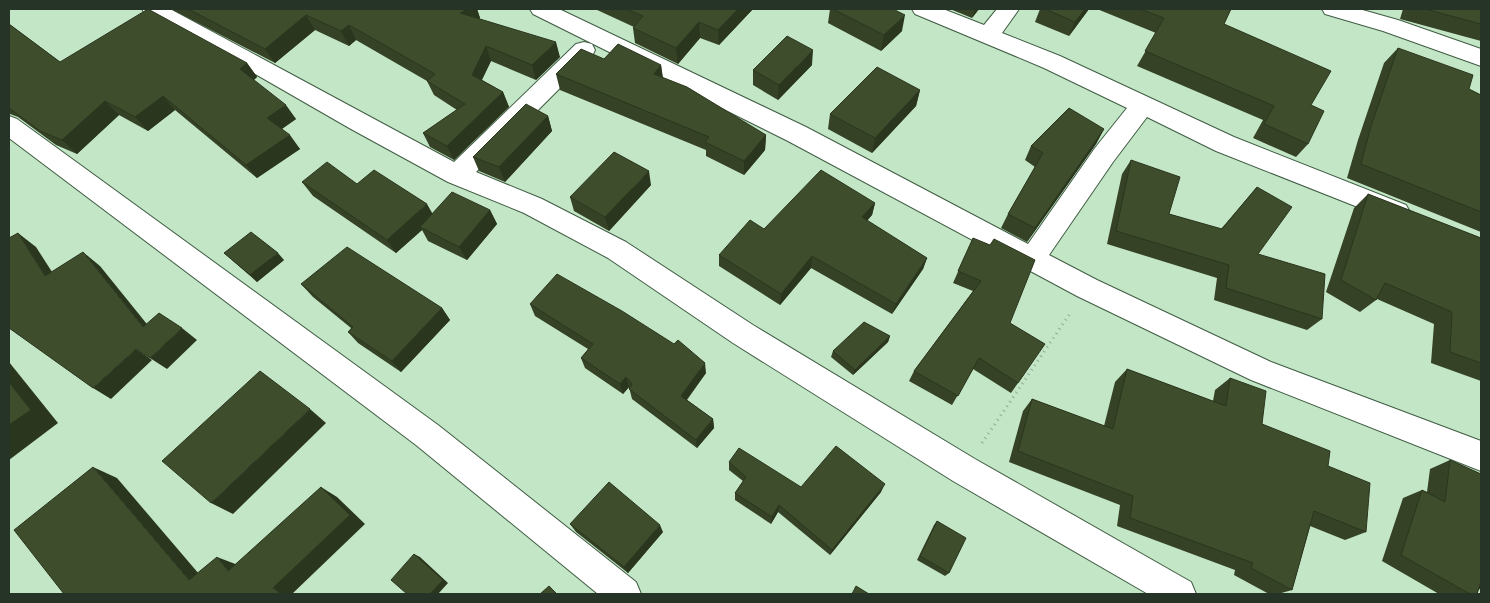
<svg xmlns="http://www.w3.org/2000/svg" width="1490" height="603" font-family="Lora,serif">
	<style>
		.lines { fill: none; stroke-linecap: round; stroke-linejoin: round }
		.minor-casing { stroke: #3f5c42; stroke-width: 2 }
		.path { stroke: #8eaa91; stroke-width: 3; stroke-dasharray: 1 4.5; stroke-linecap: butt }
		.minor { fill: #fff; fill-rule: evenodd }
		.wall { fill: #354225 }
		.shaded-wall { fill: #2b361e }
		.building { fill: #3e4d2b; stroke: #2b361e }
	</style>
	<rect width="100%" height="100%" fill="#c3e6c7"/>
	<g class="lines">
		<defs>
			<g id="minor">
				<path d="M142,9H170L454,162L576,44L584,42L592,44L595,50L592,56L476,172L542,199L626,242L753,325L975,459L1191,582L1196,594H1148L953,481L733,343L608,258L524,213L448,182L351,129L236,63L145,14Z"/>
				<path d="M530,9H559L806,127L1028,244L1095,148L1127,108L1044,68L915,14L912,9H943L984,25L997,9H1019L1002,33L1060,56L1234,137L1406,205L1410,212L1406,219L1397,222L1388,219L1216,151L1147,117L1113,162L1049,255L1097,280L1271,362L1481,441V471L1251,380L1077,296L788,141L533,14Z"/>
				<path d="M1322,9H1359L1398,20L1481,49V66L1383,31L1325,14Z"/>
				<path d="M9,116L17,119L438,425L636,582L641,594H598L416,445L9,138Z"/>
			</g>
		</defs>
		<use href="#minor" class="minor-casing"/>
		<path class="path" d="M982,443L1071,312"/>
		<use href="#minor" class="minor"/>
	</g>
	<g class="wall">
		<path d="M171,9H477L480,18L479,19L560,57L536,80L491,61L482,80L503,92L509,107L454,160L430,147L423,133L457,110L434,95L427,81L356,40L349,46L315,30L275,63Z"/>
		<path d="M595,9H753L719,45L700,38L678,64L635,43L633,28L634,27Z"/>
		<path d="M830,9H893L902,31L881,51L828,23Z"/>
		<path d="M950,9H979L972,18Z"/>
		<path d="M1040,9H1089L1069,36L1035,22Z"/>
		<path d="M1097,9H1231L1224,24L1311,105L1308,144L1296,157L1253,138L1263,120L1137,66L1156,33Z"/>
		<path d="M1403,9H1481V41L1400,19Z"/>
		<path d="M9,24L60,62L247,63L257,77L254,80L296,119L282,129L300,149L257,178L175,110L148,131L119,115L77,154L56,145L18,117L10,114L9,115Z"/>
		<path d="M1398,48L1469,89L1481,95V232L1347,178L1358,140L1384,63Z"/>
		<path d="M604,59L661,65L663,78L766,135L765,150L744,175L706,156V150L560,90L556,74Z"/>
		<path d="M812,65L778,100L753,85V70Z"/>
		<path d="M920,90L916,106L872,153L828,129L830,114Z"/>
		<path d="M548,116L552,131L505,182L479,171L473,157Z"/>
		<path d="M1104,129L1096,144L1027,242L1001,228L1008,214L1035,167L1025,160L1031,146Z"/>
		<path d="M1131,160L1169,214L1221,229L1257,187L1258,254L1322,319L1307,330L1214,300L1217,278L1107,244L1122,174Z"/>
		<path d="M302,182L357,184L433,214L490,210L497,224L467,260L428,241L422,230L396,253L313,196Z"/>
		<path d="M651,185L609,231L574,211L570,197Z"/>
		<path d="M1368,194L1481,238V381L1431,363L1434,324L1377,299L1376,300L1360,312L1326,292L1354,208Z"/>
		<path d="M875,203L872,215L867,221L927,258L923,269L892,314L811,268L780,305L719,266V255Z"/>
		<path d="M973,238L1010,323L1018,383L1011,393L973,369L952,405L909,381L914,371L973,291L953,283Z"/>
		<path d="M224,253L284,260L257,282Z"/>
		<path d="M301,284L442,308L450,320L401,372L358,343L348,332L351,328L313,297Z"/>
		<path d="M530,304L706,373L687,400L713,419L714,428L697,448L632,399L629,387L623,394L585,368L581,358L588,349L535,316Z"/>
		<path d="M890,336L888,342L853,375L831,357L833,351Z"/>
		<path d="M1127,369L1213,401L1215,390L1230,378L1262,424L1328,466L1366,532L1345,540L1310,526L1292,590L1278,594H1269L1234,575L1235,570L1117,526L1120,505L1009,462L1023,411L1032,399L1104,426L1115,382Z"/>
		<path d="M1450,460L1481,474V590L1479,589L1477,594H1439L1382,561L1403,498L1422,490L1427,492L1430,469Z"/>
		<path d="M729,462L801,487L881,492L830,555L778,512L771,524L735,500V493L743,481L729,470Z"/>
		<path d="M937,521L949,573L945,576L917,560L934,525Z"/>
		<path d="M570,524L663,532L628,573L576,532Z"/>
	</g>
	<g class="shaded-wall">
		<path d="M467,9H477L480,18L466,28L460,13Z"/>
		<path d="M738,9H753L719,45L718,30Z"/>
		<path d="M975,9H979L972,18Z"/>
		<path d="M1085,9H1089L1069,36L1075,22Z"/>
		<path d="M306,15L315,30L275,63L265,49Z"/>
		<path d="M905,15L902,31L881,51L884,35Z"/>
		<path d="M699,22L700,38L678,64L676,48Z"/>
		<path d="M349,25L356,40L349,46L341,31Z"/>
		<path d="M556,42L560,57L536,80L532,65Z"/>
		<path d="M486,46L491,61L477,89L472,75Z"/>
		<path d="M813,50L812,65L778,100L779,85Z"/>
		<path d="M247,63L257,77L250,83L240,69Z"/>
		<path d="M661,65L663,81L654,74Z"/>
		<path d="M920,90L916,106L872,153L875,138Z"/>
		<path d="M503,92L509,107L454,160L447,146Z"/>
		<path d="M163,96L175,110L148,131L135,117Z"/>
		<path d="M105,101L119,115L77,154L62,140Z"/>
		<path d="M286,105L296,119L277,132L267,118Z"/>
		<path d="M548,116L552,131L505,182L499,167Z"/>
		<path d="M1104,129L1096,144L1027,242L1035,228Z"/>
		<path d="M290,135L300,149L257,178L246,165Z"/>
		<path d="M766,135L765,150L744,175V161Z"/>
		<path d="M649,171L651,185L609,231L605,217Z"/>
		<path d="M875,203L872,215L859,229L862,217Z"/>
		<path d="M427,204L435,218L420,227L422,230L396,253L387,240Z"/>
		<path d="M490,210L497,224L467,260L459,247Z"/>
		<path d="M18,233L36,247L63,289L45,276Z"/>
		<path d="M83,252L100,266L159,339L143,327Z"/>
		<path d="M278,253L284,260L257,282L250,275Z"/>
		<path d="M812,256L811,268L780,305L781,294Z"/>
		<path d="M927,258L923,269L892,314L896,304Z"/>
		<path d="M442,308L450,320L401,372L392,361Z"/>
		<path d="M182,328L197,340L167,369L150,358Z"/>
		<path d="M890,336L888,342L853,375L855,370Z"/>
		<path d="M136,349L152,360L111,399L93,388Z"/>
		<path d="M9,362L58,423L9,460Z"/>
		<path d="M705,363L706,373L682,405L681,396Z"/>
		<path d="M626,377L629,387L623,394L620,384Z"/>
		<path d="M310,409L326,423L233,514L211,503Z"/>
		<path d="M713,419L714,428L697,448L696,440Z"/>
		<path d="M93,467L117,478L211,588L189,580Z"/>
		<path d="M885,484L881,492L830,555L832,550Z"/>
		<path d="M321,487L337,497L365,524L292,594H280L273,588Z"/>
		<path d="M779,505L778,512L771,524L772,517Z"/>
		<path d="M660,525L663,532L628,573L624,567Z"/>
		<path d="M414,554L420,557L448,583L438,594H430Z"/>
		<path d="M217,557L238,565L228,571Z"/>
	</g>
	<g class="building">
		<path d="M148,9L247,63L240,69L286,105L267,118L290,135L246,165L163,96L135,117L105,101L62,140L40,131L9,108V24L60,62Z"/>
		<path d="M188,9H467L460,13L556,42L532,65L486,46L472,75L503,92L447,146L423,133L465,104L427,81L435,74L349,25L341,31L306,15L265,49Z"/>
		<path d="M626,9H738L718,30L699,22L676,48L633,28L643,16Z"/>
		<path d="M833,9H893L905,15L884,35Z"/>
		<path d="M1045,9H1085L1075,22Z"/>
		<path d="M1140,9H1231L1224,24L1331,71L1311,105L1324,111L1308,144L1264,124L1274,106L1145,51L1164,18Z"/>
		<path d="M1425,9H1481V24Z"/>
		<path d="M787,36L813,50L779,85L753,70Z"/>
		<path d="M618,44L661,65L654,74L687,87L766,135L744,161L705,142L709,137L556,74L581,49L604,59Z"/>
		<path d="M1398,48L1473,75L1469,89L1481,95V212L1361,164L1371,126Z"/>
		<path d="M877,67L920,90L875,138L830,114Z"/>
		<path d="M526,104L548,116L499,167L473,157Z"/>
		<path d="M1069,108L1104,129L1035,228L1008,214L1043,153L1031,146Z"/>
		<path d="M614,152L649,171L605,217L570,197Z"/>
		<path d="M1131,160L1180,177L1169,214L1222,229L1257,187L1292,207L1258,254L1325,274L1322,319L1226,288L1229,265L1116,231Z"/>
		<path d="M327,162L357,184L374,170L427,204L387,240L302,182Z"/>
		<path d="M821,170L875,203L862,217L927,258L896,304L812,256L781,294L719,255L750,220L764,229Z"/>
		<path d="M452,192L490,210L459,247L420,227Z"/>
		<path d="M1368,194L1481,238V363L1450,352L1452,312L1385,283L1376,300L1341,280Z"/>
		<path d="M251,232L278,253L250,275L224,253Z"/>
		<path d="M18,233L45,276L83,252L143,327L159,313L182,328L150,358L136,349L93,388L9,328V238Z"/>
		<path d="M973,238L990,245L994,239L1035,260L1010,323L1045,344L1018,383L979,358L958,396L914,371L981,281L958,271Z"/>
		<path d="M347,247L442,308L392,361L348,332L353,327L301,284Z"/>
		<path d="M557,274L622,311L674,344L678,340L705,363L681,396L713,419L696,440L629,389L632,384L626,377L620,384L581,358L593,344L530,304Z"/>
		<path d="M864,322L890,336L855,370L833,351Z"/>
		<path d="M1127,369L1226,406L1230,378L1266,391L1262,424L1330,451L1328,466L1370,483L1366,532L1314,511L1292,590L1251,568L1253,563L1130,518L1133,496L1018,451L1032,399L1113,429Z"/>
		<path d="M260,371L310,409L211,503L162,461Z"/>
		<path d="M9,382L31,410L9,425Z"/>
		<path d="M836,446L885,484L832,550L779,505L772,517L735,493L746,477L729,462L739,448L801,487Z"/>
		<path d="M1450,460L1481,474V581L1477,594H1470L1401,555L1422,490L1445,502Z"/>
		<path d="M93,467L189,580L217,557L228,571L321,487L350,515L273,588L280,594H64L14,530Z"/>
		<path d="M609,482L660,525L624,567L570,524Z"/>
		<path d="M937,521L966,538L949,573L920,556Z"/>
		<path d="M414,554L443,580L430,594H407L391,580Z"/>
		<path d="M549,586L557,594H540Z"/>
		<path d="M856,586L869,594H852Z"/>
	</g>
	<rect width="1490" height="603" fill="none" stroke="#263428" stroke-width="20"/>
</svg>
